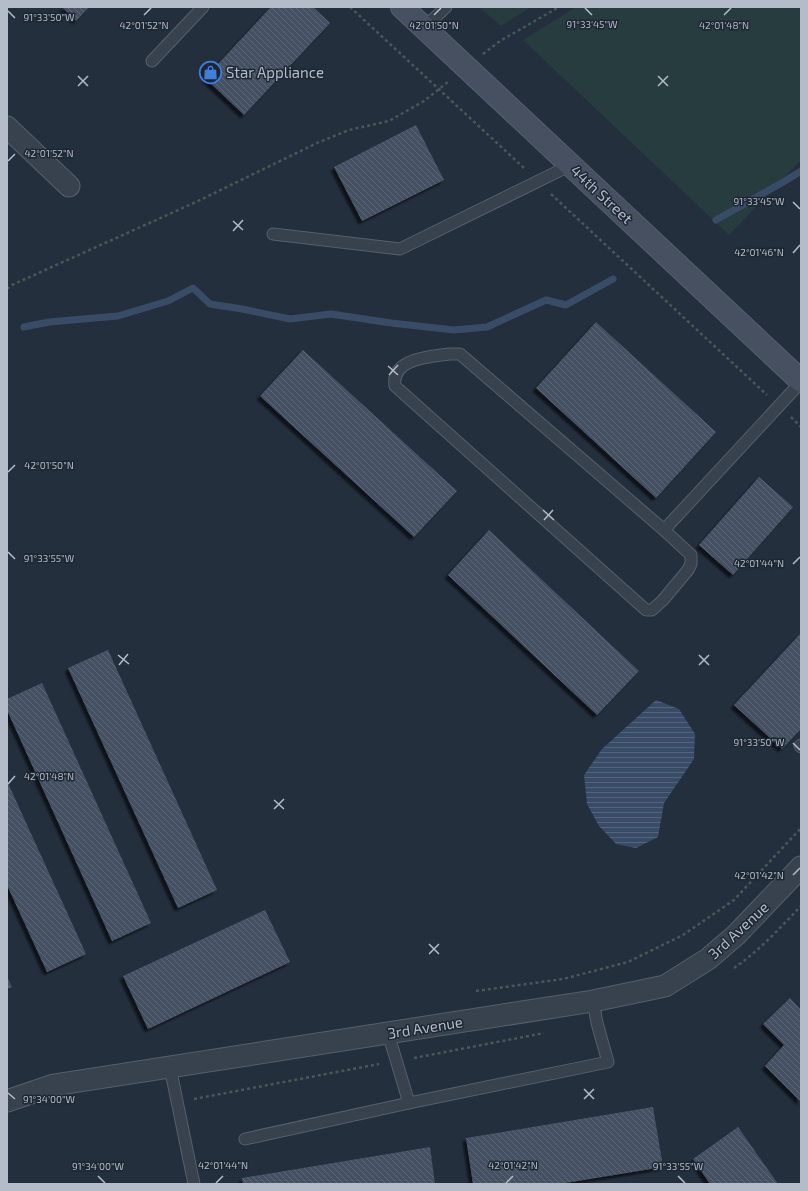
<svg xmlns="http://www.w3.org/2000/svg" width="808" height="1191" font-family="'Exo 2',sans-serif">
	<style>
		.grass { fill: #263c3f }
		.water { fill: url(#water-rules) }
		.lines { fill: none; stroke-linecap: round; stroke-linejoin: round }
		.stream { stroke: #394c67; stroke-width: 7 }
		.building { fill: url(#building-back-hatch); filter: url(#shadow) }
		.lane-casing { stroke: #565f6c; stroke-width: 13 }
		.street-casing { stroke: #565f6c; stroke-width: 23 }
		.secondary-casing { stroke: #565f6c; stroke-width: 24 }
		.path { stroke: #44595c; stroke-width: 2.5; stroke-dasharray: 3 3; stroke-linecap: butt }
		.lane { stroke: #38414e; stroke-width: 11 }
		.street { stroke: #38414e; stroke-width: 21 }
		.secondary { stroke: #465061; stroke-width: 22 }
		.ticks { fill: none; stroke: #b4bcc9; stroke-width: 1.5 }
		.labels { text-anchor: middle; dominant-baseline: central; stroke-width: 3; stroke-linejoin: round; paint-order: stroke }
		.poi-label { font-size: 15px; fill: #b4bcc9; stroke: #1d2633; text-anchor: start }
		.street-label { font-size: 15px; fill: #b4bcc9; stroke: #1d2633 }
		.ticks-label { font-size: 10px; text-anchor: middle; fill: #b4bcc9; stroke: #1d2633; stroke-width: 3; stroke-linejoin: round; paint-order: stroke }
	</style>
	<defs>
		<pattern id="water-rules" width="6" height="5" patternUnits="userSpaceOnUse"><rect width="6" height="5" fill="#394c67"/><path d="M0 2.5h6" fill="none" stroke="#53647b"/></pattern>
		<pattern id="building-back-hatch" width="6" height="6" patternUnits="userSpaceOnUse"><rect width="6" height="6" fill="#455162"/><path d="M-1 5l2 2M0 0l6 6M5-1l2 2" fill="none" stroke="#5d6877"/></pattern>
		<filter id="shadow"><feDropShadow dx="-3.5" dy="3.5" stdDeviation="1" flood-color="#0009"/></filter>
	</defs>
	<rect width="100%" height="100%" fill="#242f3e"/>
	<g class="grass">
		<path d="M482,7H531L501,26L480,8Z"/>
		<path d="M576,7H801V160L729,235L523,40Z"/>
	</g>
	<path class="water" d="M656,700L679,709L695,734L694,759L664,803L658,837L636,848L616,844L599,826L587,804L584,775L602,749Z"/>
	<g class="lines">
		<g class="stream">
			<path d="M716,220L785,181L801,171"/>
			<path d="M24,327L49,322L118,316L168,301L193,288L210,304L242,309L290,319L331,314L391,323L454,330L487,327L546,300L566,305L613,279"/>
		</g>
	</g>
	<g class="building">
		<path d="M62,7H89L76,21Z"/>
		<path d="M271,7H313L330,23L244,115L205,78Z"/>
		<path d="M416,125L444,180L362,221L334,167Z"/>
		<path d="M596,322L716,432L656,498L536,388Z"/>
		<path d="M303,350L457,491L414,537L260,396Z"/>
		<path d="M759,477L793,507L733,575L699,545Z"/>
		<path d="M489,530L639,671L597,715L448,575Z"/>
		<path d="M801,633V729L782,749L734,705Z"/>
		<path d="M108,650L217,890L178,908L68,668Z"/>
		<path d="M42,683L151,923L112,941L7,710V699Z"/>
		<path d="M7,781L86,954L47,972L7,885Z"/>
		<path d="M265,910L290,962L148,1029L123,976Z"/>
		<path d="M7,977L12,987L7,989Z"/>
		<path d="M790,998L801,1010V1102L765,1066L784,1045L763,1024Z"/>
		<path d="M653,1107L663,1167L559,1184H473L466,1138Z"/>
		<path d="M738,1127L778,1184H710L693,1159Z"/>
		<path d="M430,1147L435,1184H243L242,1178Z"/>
	</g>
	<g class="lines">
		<defs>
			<g id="lane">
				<path d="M424,28L446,7"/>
				<path d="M152,61L203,7"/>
				<path d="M273,234L400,249L571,165"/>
				<path d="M449,354H460L664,530L691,555V564L688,570L663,600L652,610H646L395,386C391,358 430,357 449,354Z"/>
				<path d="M664,530L801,382"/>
				<path d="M801,745L800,746L801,747"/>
				<path d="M388,1033L409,1103"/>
				<path d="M170,1067L194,1184"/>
				<path d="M245,1139L409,1103L608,1062L597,1023L593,1001"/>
			</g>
			<g id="street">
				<path d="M7,127L69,186"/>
				<path d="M7,1101L54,1085L593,1001L665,986L708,959L736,935L801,867"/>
			</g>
			<path id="secondary" d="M402,7L801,381"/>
		</defs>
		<use href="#lane" class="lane-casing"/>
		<use href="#street" class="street-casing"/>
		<use href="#secondary" class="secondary-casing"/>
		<g class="path">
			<path d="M350,7L524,168"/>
			<path d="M483,54L500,41L559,7"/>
			<path d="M551,194L767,395"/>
			<path d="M7,289L12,285L196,202L317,143L349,130L389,121L424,101L448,82"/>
			<path d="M791,417L801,427"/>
			<path d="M734,968C759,951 780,928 801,906"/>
			<path d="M476,991L563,979L628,962L683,935L734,900L801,828"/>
			<path d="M414,1058L544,1033"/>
			<path d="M194,1099L379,1064"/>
		</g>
		<use href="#lane" class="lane"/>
		<use href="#street" class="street"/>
		<use href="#secondary" class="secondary"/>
	</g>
	<path class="ticks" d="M585,8L592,15M8,11L15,18M144,15L151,8M434,15L441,8M724,15L731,8M78,76L88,86M658,76L668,86M78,86L88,76M658,86L668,76M8,161L15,154M793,202L800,209M233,221L243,230M233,231L243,220M793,253L800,245M388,366L398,375M389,375L398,365M8,472L15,465M543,510L554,520M544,520L553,510M8,552L15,559M793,564L800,557M118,655L129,664M699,655L709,665M119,665L128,654M699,665L709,655M793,743L800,750M8,784L15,776M274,800L284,809M274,809L284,799M793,875L800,868M429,944L439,954M429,954L439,944M584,1089L594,1099M8,1093L15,1099M584,1099L594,1089M98,1176L105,1183M678,1176L685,1183M216,1183L223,1176M506,1183L513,1176"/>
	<defs>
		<symbol id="shop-ring" viewBox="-11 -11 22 22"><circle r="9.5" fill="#1d2633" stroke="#3f7fe0" stroke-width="1.5"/><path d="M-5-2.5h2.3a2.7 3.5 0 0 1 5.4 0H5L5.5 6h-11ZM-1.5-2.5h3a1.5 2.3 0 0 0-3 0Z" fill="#3f7fe0"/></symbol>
	</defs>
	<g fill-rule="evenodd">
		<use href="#shop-ring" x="198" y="60" width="25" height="25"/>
	</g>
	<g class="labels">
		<g class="poi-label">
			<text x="226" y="72">Star Appliance</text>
		</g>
		<g class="street-label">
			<text transform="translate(602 194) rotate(43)">44th Street</text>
			<text transform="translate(738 930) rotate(-43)">3rd Avenue</text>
			<text transform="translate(425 1027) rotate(-9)">3rd Avenue</text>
		</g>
	</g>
	<g class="ticks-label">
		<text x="49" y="21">91°33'50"W</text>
		<text x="592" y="28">91°33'45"W</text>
		<text x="144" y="29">42°01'52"N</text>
		<text x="434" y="29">42°01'50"N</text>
		<text x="724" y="29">42°01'48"N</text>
		<text x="49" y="157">42°01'52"N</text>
		<text x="759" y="205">91°33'45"W</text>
		<text x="759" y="256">42°01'46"N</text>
		<text x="49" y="469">42°01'50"N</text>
		<text x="49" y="562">91°33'55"W</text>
		<text x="759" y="567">42°01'44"N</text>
		<text x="759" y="746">91°33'50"W</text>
		<text x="49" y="780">42°01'48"N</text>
		<text x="759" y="879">42°01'42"N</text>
		<text x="49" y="1103">91°34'00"W</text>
		<text x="223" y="1169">42°01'44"N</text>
		<text x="513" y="1169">42°01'42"N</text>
		<text x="98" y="1170">91°34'00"W</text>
		<text x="678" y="1170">91°33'55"W</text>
	</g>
	<rect width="808" height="1191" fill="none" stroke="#b4bcc9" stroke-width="16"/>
</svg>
